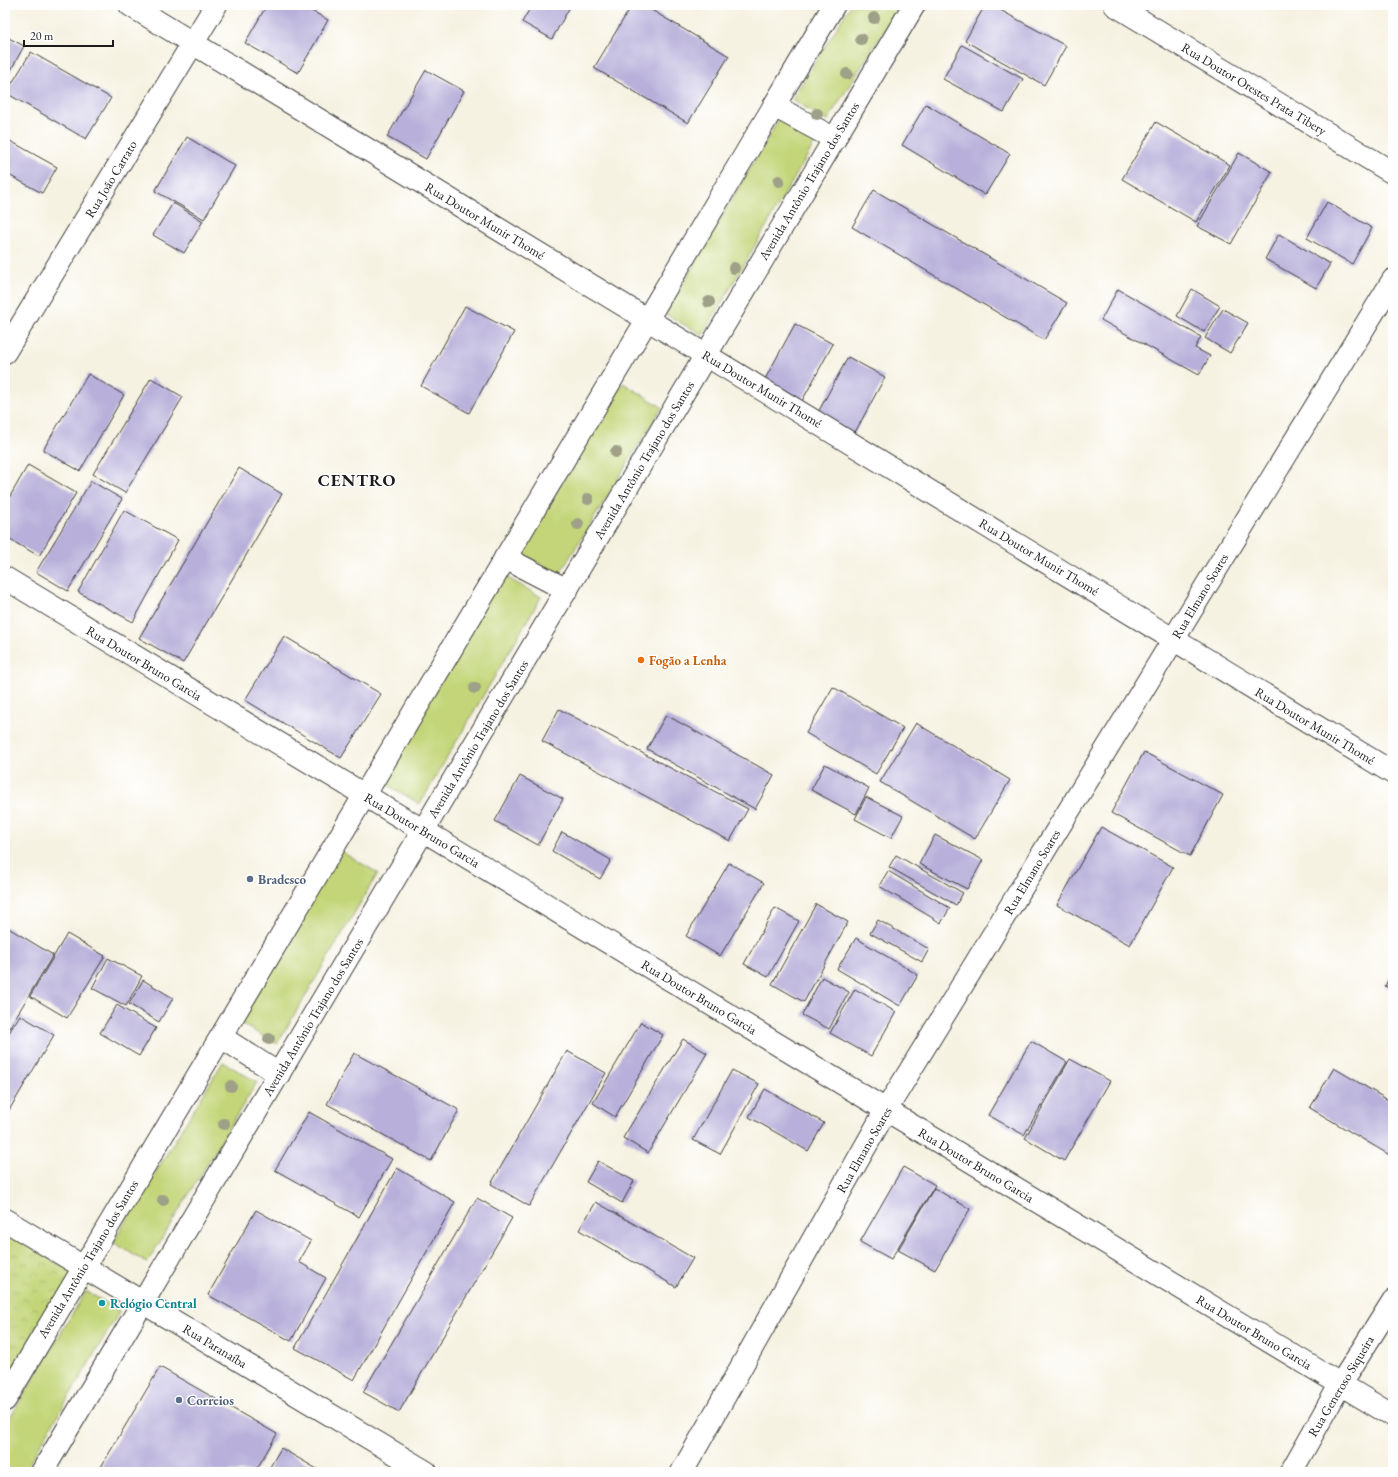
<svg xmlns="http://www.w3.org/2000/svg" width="1398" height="1477" font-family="'EB Garamond',serif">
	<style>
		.green { fill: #c3d578; stroke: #70784a }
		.park { fill: url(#park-crowns); stroke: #70784a }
		.building { fill: #b8b0da }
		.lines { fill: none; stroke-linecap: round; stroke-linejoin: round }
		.minor-casing { stroke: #3d3c3a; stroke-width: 24 }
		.secondary-casing { stroke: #3d3c3a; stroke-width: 24 }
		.minor { stroke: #fff; stroke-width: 22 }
		.secondary { stroke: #fff; stroke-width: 22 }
		.tree { fill: #9ea087 }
		.food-dot { fill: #e8710a; stroke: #fff; stroke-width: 1.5 }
		.service-dot { fill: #5c6f8a; stroke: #fff; stroke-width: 1.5 }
		.culture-dot { fill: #0f9aa8; stroke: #fff; stroke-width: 1.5 }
		.labels { text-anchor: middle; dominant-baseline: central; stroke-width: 3; stroke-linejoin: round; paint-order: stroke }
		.street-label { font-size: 13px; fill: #1c1c1c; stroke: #fff }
		.food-label { font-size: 13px; font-weight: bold; fill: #c56008; stroke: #fff; text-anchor: start }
		.service-label { font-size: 13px; font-weight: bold; fill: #4e5e75; stroke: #fff; text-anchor: start }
		.culture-label { font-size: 13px; font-weight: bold; fill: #0d838f; stroke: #fff; text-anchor: start }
		.district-label { font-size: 17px; font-weight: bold; letter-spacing: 1px; fill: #1c1c1c; stroke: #fff }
	</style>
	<defs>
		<pattern id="park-crowns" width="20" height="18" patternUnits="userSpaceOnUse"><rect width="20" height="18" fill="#c3d578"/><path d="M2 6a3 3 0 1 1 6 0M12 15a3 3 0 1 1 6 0" fill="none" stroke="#a7b667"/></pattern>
	</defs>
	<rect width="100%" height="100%" fill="#fff"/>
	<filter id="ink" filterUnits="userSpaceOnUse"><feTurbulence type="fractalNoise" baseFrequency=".025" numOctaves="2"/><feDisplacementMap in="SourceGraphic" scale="8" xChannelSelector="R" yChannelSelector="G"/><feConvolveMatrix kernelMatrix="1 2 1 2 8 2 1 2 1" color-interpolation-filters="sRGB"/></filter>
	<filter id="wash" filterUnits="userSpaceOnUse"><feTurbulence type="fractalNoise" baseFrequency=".012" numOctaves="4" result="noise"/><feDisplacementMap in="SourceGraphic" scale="16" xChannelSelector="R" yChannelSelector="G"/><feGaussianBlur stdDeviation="0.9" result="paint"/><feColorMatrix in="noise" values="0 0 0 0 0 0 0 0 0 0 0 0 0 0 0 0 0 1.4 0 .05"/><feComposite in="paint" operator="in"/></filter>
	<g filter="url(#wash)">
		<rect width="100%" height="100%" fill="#f6f2e2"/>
		<g class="green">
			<path d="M851,5H900L827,121L792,99Z"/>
			<path d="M780,117L817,139L703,335L665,314Z"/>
			<path d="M623,383L662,407L559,575L520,552Z"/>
			<path d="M501,574L541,597L420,804L381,781Z"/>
			<path d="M340,851L378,873L277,1044L240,1023Z"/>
			<path d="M223,1062L257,1082L147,1263L113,1242Z"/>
			<path d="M86,1291L120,1311L24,1472H5V1426Z"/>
		</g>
		<path class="park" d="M5,1231L81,1278L5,1404Z"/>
		<g id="blocks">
			<g class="building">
				<path d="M267,5H301L328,20L298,73L245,43Z"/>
				<path d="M532,5H571L552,39L522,22Z"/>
				<path d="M632,5H643L729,56L688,123L594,68Z"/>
				<path d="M985,5H991L1066,46L1044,85L965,41Z"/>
				<path d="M5,36L24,46L5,81Z"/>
				<path d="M962,45L1023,79L1004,112L943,79Z"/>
				<path d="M31,52L111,98L86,139L6,93Z"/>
				<path d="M426,70L464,91L426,159L387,137Z"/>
				<path d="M926,104L1010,154L985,195L902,145Z"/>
				<path d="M1156,122L1230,165L1196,222L1122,179Z"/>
				<path d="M187,137L235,166L204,219L155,191Z"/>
				<path d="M5,138L57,167L42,193L5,173Z"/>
				<path d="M1239,153L1272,172L1231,244L1197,226Z"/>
				<path d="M874,190L1067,303L1044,340L852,227Z"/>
				<path d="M1327,202L1372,228L1352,264L1307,238Z"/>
				<path d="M173,203L203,221L184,253L153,235Z"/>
				<path d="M1279,234L1330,264L1316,288L1265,259Z"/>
				<path d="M1118,289L1201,337L1195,348L1210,356L1199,375L1101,320Z"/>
				<path d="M1192,289L1220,306L1204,332L1177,316Z"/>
				<path d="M465,306L514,332L469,413L421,386Z"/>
				<path d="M1223,309L1248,323L1230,353L1205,338Z"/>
				<path d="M795,324L833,344L802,401L764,381Z"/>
				<path d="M848,357L885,377L852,438L815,418Z"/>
				<path d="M88,374L124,395L80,471L43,450Z"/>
				<path d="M151,378L183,397L125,493L93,474Z"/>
				<path d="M28,465L76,493L39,556L5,537V505Z"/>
				<path d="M239,468L282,494L183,663L139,638Z"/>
				<path d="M91,481L122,499L68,591L36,572Z"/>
				<path d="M124,510L178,540L133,622L78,592Z"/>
				<path d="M284,636L381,694L341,758L245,700Z"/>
				<path d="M833,687L903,728L876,774L806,733Z"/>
				<path d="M559,709L748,809L730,841L542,741Z"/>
				<path d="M666,715L774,775L755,809L647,749Z"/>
				<path d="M916,723L1010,780L975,839L880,782Z"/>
				<path d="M1144,752L1223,795L1190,856L1111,813Z"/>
				<path d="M825,764L869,788L856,814L811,790Z"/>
				<path d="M520,776L563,799L538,845L495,821Z"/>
				<path d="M866,797L903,816L891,838L855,819Z"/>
				<path d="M1101,827L1173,867L1130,945L1057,905Z"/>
				<path d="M562,832L611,860L600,879L552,851Z"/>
				<path d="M935,835L983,860L967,889L919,864Z"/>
				<path d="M896,855L963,893L956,905L889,867Z"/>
				<path d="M729,863L764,883L720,956L686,936Z"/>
				<path d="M888,871L950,908L941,923L879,886Z"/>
				<path d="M816,904L848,922L804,1002L772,984Z"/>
				<path d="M775,908L799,921L768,977L744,964Z"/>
				<path d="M878,920L929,949L922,962L870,933Z"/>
				<path d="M5,926L53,955L5,1035Z"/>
				<path d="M67,934L105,956L67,1018L30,996Z"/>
				<path d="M856,938L918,975L900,1006L837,969Z"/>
				<path d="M108,958L142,976L126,1006L92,988Z"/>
				<path d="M1393,971V990L1385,986Z"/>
				<path d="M822,977L849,992L829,1029L802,1015Z"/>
				<path d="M143,980L173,998L159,1022L129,1004Z"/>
				<path d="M855,989L896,1012L871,1056L830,1033Z"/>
				<path d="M117,1005L156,1028L139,1056L100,1033Z"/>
				<path d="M20,1015L54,1035L5,1117V1039Z"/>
				<path d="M641,1022L663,1035L615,1117L593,1103Z"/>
				<path d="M683,1039L707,1053L648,1153L623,1138Z"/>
				<path d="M1031,1041L1067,1062L1024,1135L988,1115Z"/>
				<path d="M567,1051L606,1073L529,1206L491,1184Z"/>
				<path d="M354,1053L459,1110L431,1161L327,1104Z"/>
				<path d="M1070,1059L1110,1081L1064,1161L1025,1138Z"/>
				<path d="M1334,1068L1393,1103V1157L1310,1108Z"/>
				<path d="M732,1070L759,1084L720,1154L693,1140Z"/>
				<path d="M765,1089L824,1123L808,1151L749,1117Z"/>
				<path d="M309,1112L392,1159L359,1217L275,1170Z"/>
				<path d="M598,1161L634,1181L622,1203L586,1182Z"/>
				<path d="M903,1167L935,1185L891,1259L860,1242Z"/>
				<path d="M397,1168L455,1202L354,1380L295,1348Z"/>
				<path d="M934,1188L970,1209L935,1270L898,1250Z"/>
				<path d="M477,1198L512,1218L399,1412L363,1392Z"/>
				<path d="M596,1202L693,1258L676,1287L579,1230Z"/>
				<path d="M256,1210L311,1241L299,1262L326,1278L291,1341L208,1295Z"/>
				<path d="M160,1367L277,1434L255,1472H98Z"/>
				<path d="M281,1448L322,1472H267Z"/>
			</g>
		</g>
	</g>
	<g filter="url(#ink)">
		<use href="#blocks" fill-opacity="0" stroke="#3d3c3a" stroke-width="1"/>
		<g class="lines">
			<defs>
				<g id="minor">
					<path d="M130,5L1393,773"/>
					<path d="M1115,5L1393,173"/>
					<path d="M5,352L216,5"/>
					<path d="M5,578L1393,1416"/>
					<path d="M5,1220L426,1472"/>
					<path d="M682,1472L886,1110L1393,280"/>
					<path d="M1291,1472L1340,1385L1393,1301"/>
				</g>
				<g id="secondary">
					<path d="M774,106L835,139"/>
					<path d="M505,558L567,590"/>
					<path d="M221,1037L279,1074"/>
					<path d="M5,1400L834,5"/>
					<path d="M42,1472L914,5"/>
				</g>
			</defs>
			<use href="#minor" class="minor-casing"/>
			<use href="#secondary" class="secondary-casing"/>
			<use href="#minor" class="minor"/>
			<use href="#secondary" class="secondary"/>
		</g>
		<g class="tree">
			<circle cx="874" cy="18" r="6"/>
			<circle cx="861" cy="39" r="6"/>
			<circle cx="847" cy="74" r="6"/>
			<circle cx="817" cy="114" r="6"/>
			<circle cx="779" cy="181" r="6"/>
			<circle cx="734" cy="268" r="6"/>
			<circle cx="709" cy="302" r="6"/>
			<circle cx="616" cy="452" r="6"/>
			<circle cx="588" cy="499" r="6"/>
			<circle cx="578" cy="524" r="6"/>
			<circle cx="475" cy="688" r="6"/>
			<circle cx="269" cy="1039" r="6"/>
			<circle cx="231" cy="1086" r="6"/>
			<circle cx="224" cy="1124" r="6"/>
			<circle cx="163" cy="1200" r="6"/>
		</g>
	</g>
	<circle class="food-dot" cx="641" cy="660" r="4"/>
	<g class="service-dot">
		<circle cx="250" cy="879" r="4"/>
		<circle cx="179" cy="1400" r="4"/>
	</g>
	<circle class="culture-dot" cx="102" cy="1303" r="4"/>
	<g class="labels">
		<g class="street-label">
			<text transform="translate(1254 89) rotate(31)">Rua Doutor Orestes Prata Tibery</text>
			<text transform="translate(111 179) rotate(-59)">Rua João Carrato</text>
			<text transform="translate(809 181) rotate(-59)">Avenida Antônio Trajano dos Santos</text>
			<text transform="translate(485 221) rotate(31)">Rua Doutor Munir Thomé</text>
			<text transform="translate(762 389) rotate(31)">Rua Doutor Munir Thomé</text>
			<text transform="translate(644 460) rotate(-59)">Avenida Antônio Trajano dos Santos</text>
			<text transform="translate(1039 557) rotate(31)">Rua Doutor Munir Thomé</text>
			<text transform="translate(1200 596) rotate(-59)">Rua Elmano Soares</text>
			<text transform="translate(144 663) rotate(31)">Rua Doutor Bruno Garcia</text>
			<text transform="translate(1315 726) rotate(31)">Rua Doutor Munir Thomé</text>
			<text transform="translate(478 739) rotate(-59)">Avenida Antônio Trajano dos Santos</text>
			<text transform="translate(422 830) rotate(31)">Rua Doutor Bruno Garcia</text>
			<text transform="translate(1032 872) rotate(-59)">Rua Elmano Soares</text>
			<text transform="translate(699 997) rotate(31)">Rua Doutor Bruno Garcia</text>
			<text transform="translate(313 1017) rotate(-59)">Avenida Antônio Trajano dos Santos</text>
			<text transform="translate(864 1150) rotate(-60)">Rua Elmano Soares</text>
			<text transform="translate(976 1165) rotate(31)">Rua Doutor Bruno Garcia</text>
			<text transform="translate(88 1259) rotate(-59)">Avenida Antônio Trajano dos Santos</text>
			<text transform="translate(1254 1332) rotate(31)">Rua Doutor Bruno Garcia</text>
			<text transform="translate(215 1346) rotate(31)">Rua Paranaíba</text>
			<text transform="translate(1341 1386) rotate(-59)">Rua Generoso Siqueira</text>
		</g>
		<g class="food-label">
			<text x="649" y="660">Fogão a Lenha</text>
		</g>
		<g class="service-label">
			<text x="258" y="879">Bradesco</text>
			<text x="187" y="1400">Correios</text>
		</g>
		<g class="culture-label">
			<text x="110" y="1303">Relógio Central</text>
		</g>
		<g class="district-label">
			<text x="357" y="480">CENTRO</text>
		</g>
	</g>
	<rect width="1398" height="1477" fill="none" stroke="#fff" stroke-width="20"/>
	<path d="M24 40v6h89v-6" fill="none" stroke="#1c1c1c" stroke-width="2"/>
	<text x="30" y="40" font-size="12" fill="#1c1c1c" stroke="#ffffff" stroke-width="3" paint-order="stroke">20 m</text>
</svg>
